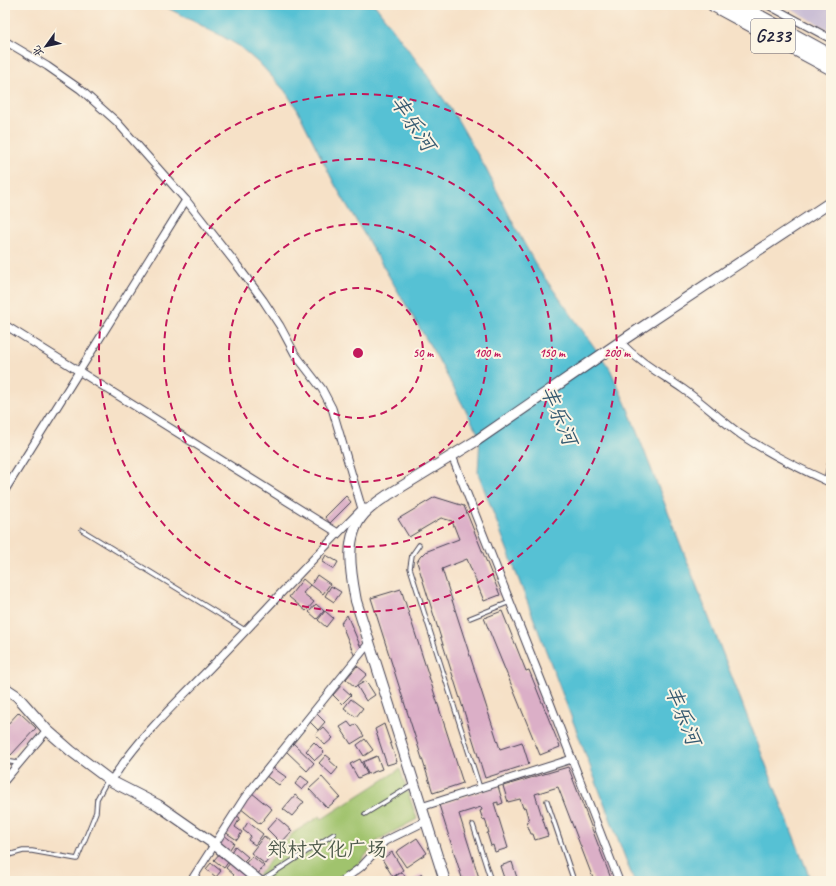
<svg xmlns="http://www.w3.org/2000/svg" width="836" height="886" font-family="Caveat,'LXGW WenKai TC',sans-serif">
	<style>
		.industrial { fill: #cbbfd5 }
		.green { fill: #a0c36d; stroke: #617254 }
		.water { fill: #57c1d4; stroke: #3c7288 }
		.building { fill: #dbafc7 }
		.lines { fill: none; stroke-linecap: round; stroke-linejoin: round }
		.lane-casing { stroke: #423f50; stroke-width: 5.5 }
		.street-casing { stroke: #423f50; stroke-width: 9 }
		.secondary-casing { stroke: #423f50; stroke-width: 12 }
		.highway-casing { stroke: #423f50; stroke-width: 15 }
		.lane { stroke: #fff; stroke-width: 3.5 }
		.street { stroke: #fff; stroke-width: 7 }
		.secondary { stroke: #fff; stroke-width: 10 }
		.highway { stroke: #fff; stroke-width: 13 }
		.ring { fill: none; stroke: #c2185b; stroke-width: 2; stroke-dasharray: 7 5 }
		.labels { text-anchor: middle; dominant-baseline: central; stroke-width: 4; stroke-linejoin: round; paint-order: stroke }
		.shield { fill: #fcf5e5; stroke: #63616e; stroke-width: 1 }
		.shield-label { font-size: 19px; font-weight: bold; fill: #22223b }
		.park-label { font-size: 20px; fill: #4e5a4c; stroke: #fcf5e5 }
		.water-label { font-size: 21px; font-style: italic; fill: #355a71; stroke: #fcf5e5 }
		.centre { fill: #c2185b; stroke: #fcf5e5; stroke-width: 2 }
		.ring-label { font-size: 12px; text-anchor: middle; font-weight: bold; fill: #c2185b; stroke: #fcf5e5; stroke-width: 4; stroke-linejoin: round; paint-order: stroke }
	</style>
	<rect width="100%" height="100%" fill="#fcf5e5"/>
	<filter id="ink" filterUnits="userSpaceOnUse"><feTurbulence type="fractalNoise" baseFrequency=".025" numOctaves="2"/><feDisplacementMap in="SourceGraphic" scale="8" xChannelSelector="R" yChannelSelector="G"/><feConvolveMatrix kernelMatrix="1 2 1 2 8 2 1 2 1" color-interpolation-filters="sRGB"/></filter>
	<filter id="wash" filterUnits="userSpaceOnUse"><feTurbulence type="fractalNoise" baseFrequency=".012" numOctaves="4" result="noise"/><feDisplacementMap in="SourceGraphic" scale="16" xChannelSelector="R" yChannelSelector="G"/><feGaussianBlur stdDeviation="0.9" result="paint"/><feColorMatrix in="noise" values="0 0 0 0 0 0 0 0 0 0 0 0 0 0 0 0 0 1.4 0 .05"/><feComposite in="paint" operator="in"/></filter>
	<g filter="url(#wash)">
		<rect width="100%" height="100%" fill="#f6e1c7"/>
		<path class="industrial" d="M783,5H831V31Z"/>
		<path class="green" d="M400,769L417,819L378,840L358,865L348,874L332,881H265L258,875L293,833L320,816L322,819Z"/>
		<path class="water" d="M162,5H375L422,68L456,117L486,169L513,223L537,267L610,369L628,409L811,881H634L478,473L480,437L438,359L335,185L297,109L285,91L263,67L239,46L220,35Z"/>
		<g id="blocks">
			<g class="building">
				<path d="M346,496L351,502L330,523L325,517Z"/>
				<path d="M435,497L464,506L500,595L484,601L467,559L442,569L500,749L522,742L529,764L485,778L417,562L420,557L425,552L459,539L452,521L441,518L409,537L398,519Z"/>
				<path d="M326,555L338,562L334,569L322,562Z"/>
				<path d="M317,575L330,584L323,594L311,585Z"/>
				<path d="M303,579L310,585L303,593L314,602L306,611L289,597Z"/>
				<path d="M331,586L341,592L334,602L325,596Z"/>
				<path d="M401,589L463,783L433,793L371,598Z"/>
				<path d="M316,604L324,611L317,619L309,612Z"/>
				<path d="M325,611L333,618L326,627L318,620Z"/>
				<path d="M502,611L526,671L529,670L560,747L540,755L484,618Z"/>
				<path d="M347,615L362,650L355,657L341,623Z"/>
				<path d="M357,666L367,674L355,687L346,679Z"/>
				<path d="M366,681L375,695L366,701L357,686Z"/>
				<path d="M341,686L351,695L342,704L333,695Z"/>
				<path d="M351,699L363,708L356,717L344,708Z"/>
				<path d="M19,712L36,728L11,755L5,749V727Z"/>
				<path d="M317,714L325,722L318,730L309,721Z"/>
				<path d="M348,722L352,727L356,724L364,736L351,744L340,727Z"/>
				<path d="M384,724L397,762L387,765L375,729Z"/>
				<path d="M323,727L333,738L325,745L315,734Z"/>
				<path d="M365,739L373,750L364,756L357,745Z"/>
				<path d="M314,742L324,752L315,760L306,751Z"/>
				<path d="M293,743L314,763L307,771L286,751Z"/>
				<path d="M326,755L331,759L329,760L338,768L332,775L319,763Z"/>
				<path d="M377,756L382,769L368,774L363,762Z"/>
				<path d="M360,759L367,774L358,778L350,764Z"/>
				<path d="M272,767L286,777L279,785L266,776Z"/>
				<path d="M568,767L569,769L612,881H594L558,787L535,794L548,836L535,840L533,834H531L526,822L529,821L525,807L523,808L520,799L508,802L503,786Z"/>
				<path d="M301,776L309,782L302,790L295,784Z"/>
				<path d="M322,777L340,797L327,808L309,789Z"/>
				<path d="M498,786L503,803L498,805V802L494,803L508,848L495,852L493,845L491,846L487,833H489L485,819L483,820L480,811L482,810L481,807L459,814L480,881H463L439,805Z"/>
				<path d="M252,793L272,809L260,824L240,808Z"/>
				<path d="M295,795L304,802L292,816L283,809Z"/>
				<path d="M236,815L240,818L235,827L242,832L237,840L225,832Z"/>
				<path d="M277,818L292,831L281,843L267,829Z"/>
				<path d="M248,822L263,834L255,845L248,840L251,836L243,830Z"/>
				<path d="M224,835L234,843L228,852L218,844Z"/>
				<path d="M264,836L271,842L268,845L275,850L265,864L251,853Z"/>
				<path d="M417,838L427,853L406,867L396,852Z"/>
				<path d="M235,846L248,857L243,862L231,852Z"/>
				<path d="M392,852L403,870L393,877L382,859Z"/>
				<path d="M220,853L229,861L224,868L214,860Z"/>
				<path d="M252,856L264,866L257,875L244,865Z"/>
				<path d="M232,861L249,876L245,881L229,880L234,875L226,868Z"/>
				<path d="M512,862L518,881H505L500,866Z"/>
				<path d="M211,863L221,871L216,877L206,869Z"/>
				<path d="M402,872L408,881H388Z"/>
				<path d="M422,874L426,881H411Z"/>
			</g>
		</g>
	</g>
	<g filter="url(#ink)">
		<use href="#blocks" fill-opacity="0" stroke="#423f50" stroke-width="1"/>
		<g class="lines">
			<defs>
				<g id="lane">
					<path d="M826,480L831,457"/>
					<path d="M82,530L245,630"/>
					<path d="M419,545L412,555L410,568L480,788"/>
					<path d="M470,618L510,602"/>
					<path d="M5,761L18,763"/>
					<path d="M547,801L574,881"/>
					<path d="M365,814L414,784"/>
					<path d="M473,825L491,881"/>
					<path d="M5,856L23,851H32L77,859L96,812L97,799L108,779"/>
					<path d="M261,881L334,834"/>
				</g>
				<g id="street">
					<path d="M768,5L831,39"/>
					<path d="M5,41L47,66L80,89L117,122L186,200L237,265L263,300L280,326L295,354L322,389L332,408L362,509"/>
					<path d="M5,325L338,533"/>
					<path d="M620,342C639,362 661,374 683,389C703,403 721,420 740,434C769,454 800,469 831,483"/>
					<path d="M452,456L549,700L619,881"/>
					<path d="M5,490L186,200"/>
					<path d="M5,780L47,730"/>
					<path d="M111,781C139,737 176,703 211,667C262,614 311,560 362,509L365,508"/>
					<path d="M421,807L572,759"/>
					<path d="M191,881L245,797L369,643"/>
					<path d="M342,881L361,867L385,841L426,821"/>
				</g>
				<g id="secondary">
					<path d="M5,688L17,696L47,730L71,751L111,781L158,805L214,844L259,881"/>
					<path d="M445,881L356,601C351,574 343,537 364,514C371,506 379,501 388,495L476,441L620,342L831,202"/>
				</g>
				<g id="highway">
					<path d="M714,5L831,68"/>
					<path d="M738,5L831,56"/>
				</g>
			</defs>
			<use href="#lane" class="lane-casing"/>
			<use href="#street" class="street-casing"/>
			<use href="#secondary" class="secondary-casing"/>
			<use href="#highway" class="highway-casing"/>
			<use href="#lane" class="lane"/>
			<use href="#street" class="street"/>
			<use href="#secondary" class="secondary"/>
			<use href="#highway" class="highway"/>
		</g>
	</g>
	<g class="ring">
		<circle cx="358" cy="353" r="65"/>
		<circle cx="358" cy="353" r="129"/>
		<circle cx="358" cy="353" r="194"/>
		<circle cx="358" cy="353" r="259"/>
	</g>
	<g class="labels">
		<rect class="shield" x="751" y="19" width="44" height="34" rx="3"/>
		<g class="shield-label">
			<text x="773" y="36">G233</text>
		</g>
		<g class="park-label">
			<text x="327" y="849">郑村文化广场</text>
		</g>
		<g class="water-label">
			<text transform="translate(413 123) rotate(56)">丰乐河</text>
			<text transform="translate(559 415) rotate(67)">丰乐河</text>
			<text transform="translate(683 715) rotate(68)">丰乐河</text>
		</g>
	</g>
	<circle cx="358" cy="353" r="6" class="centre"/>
	<g class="ring-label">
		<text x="423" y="357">50 m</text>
		<text x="487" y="357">100 m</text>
		<text x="552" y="357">150 m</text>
		<text x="617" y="357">200 m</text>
	</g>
	<rect width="836" height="886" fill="none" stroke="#fcf5e5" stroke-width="20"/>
	<g transform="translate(46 46) rotate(237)" stroke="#fcf5e5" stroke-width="3" paint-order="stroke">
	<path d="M0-3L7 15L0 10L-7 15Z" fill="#22223b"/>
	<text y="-6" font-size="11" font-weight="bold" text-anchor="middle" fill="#22223b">北</text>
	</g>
</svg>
